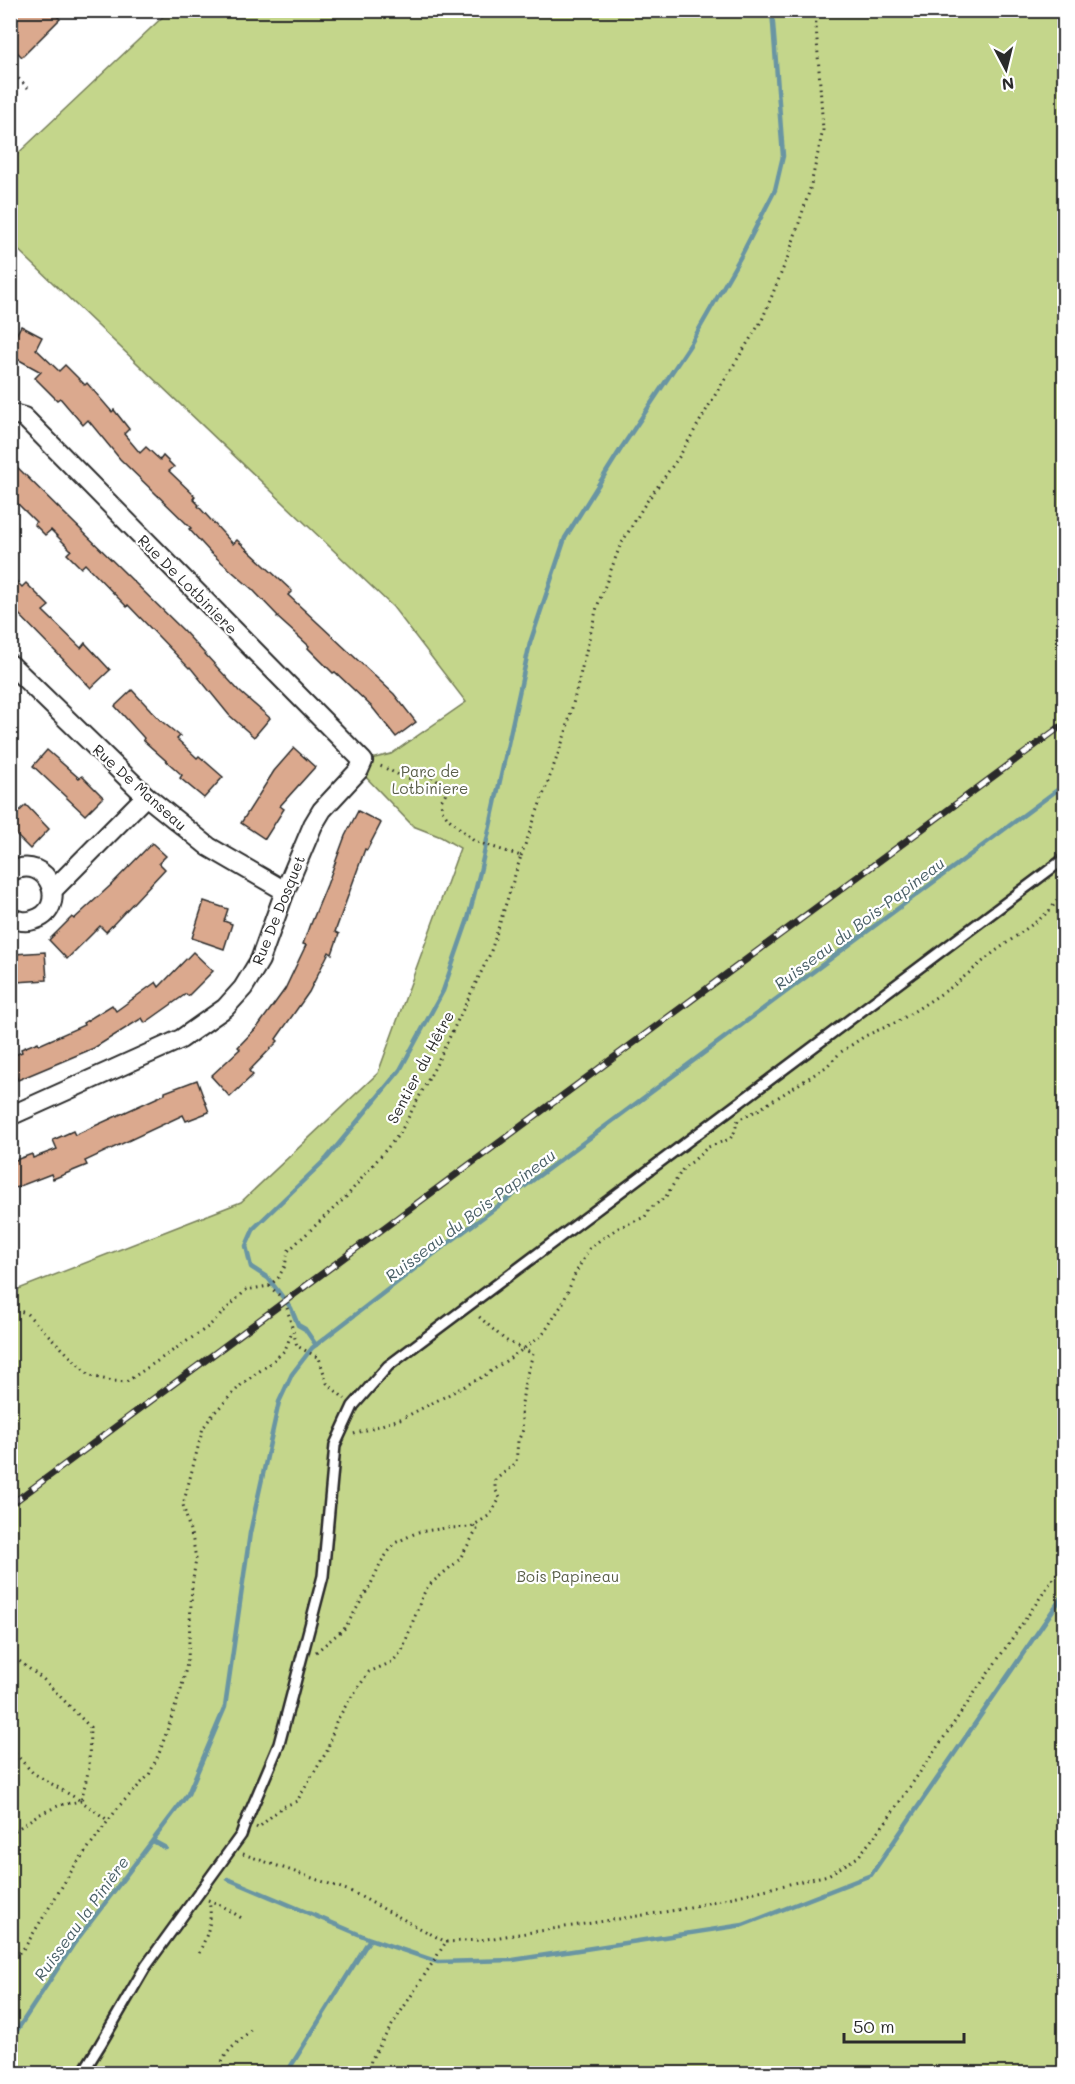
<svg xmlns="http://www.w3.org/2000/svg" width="1075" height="2084" font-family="Mali,sans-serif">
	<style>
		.green { fill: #c4d68b; stroke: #78805b; stroke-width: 1.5 }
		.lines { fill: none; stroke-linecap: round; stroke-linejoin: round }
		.stream { stroke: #6995a3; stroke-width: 4.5 }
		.building { fill: #dba98e; stroke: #2b2b2b; stroke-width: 1.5 }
		.lane-casing { stroke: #2b2b2b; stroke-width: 14 }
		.street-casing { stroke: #2b2b2b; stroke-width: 22 }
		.path { stroke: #2b2b2b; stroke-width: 3; stroke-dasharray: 1.5 4.5; stroke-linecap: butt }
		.lane { stroke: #fff; stroke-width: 9 }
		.street { stroke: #fff; stroke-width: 18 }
		.rail-casing { stroke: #2b2b2b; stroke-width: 7 }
		.rail { stroke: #fff; stroke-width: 4.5; stroke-dasharray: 14; stroke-linecap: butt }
		.labels { text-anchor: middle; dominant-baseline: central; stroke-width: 4.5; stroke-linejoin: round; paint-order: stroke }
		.street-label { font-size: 15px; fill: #2b2b2b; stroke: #fff }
		.park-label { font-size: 15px; fill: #595e48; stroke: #fff }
		.water-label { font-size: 16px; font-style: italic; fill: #4a6067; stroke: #fff }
	</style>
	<rect width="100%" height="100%" fill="#fff"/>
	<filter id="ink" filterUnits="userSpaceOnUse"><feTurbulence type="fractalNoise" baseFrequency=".0167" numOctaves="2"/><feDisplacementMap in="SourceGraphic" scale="12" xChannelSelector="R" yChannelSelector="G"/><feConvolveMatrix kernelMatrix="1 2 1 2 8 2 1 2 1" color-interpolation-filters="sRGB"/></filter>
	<g filter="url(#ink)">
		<path class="green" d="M169,11H1064V2073L11,2074V1292L241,1202L378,1073L460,848L441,837L413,826L359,770L363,761L391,754L466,702L393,607L11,243V160Z"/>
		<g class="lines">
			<g class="stream">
				<path d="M316,1345L305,1329L298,1325L291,1308L268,1278L251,1267L246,1246L254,1228L327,1158L400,1070L443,991L468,919L480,872L530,643L565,538L622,447L690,345L741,256L775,190L783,156L772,10"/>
				<path d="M153,1841L166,1848"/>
				<path d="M228,1879L370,1939L438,1962L513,1960L743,1925L871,1875L1064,1594"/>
				<path d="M10,2041L73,1945L188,1794L225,1707L250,1533L279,1402L292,1374L312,1348L439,1250L1064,785"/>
				<path d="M286,2074L370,1939"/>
			</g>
		</g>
		<g class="building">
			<path d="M10,10H51L60,19L22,57L10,45Z"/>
			<path d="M21,326L42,337L36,349L59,371L65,365L85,385L87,383L112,412L114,410L129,429L124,434L140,453L146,447L160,460L163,456L174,467L169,471L195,496L193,499L199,505L198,506L233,544L237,540L292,591L288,595L394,694L416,722L396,737L372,707L335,672L333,673L308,648L309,646L277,617L278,616L252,589L211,553L189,529L191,528L120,459L88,420L83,425L60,398L57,400L35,378L41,372L10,355V346Z"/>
			<path d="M10,460L183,630L239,691L270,718L254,737L229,715L190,667L189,668L128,605L127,607L85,564L81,568L67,554L71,550L51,530L45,535L34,524L36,522L10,496Z"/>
			<path d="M10,575L22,587L26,583L49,606L43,611L81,648L85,643L110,670L91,688L10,605Z"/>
			<path d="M132,690L160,720L180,736L177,739L197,758L199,756L223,777L204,798L180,778L182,775L143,740L144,738L115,706Z"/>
			<path d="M294,748L315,767L280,806L284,809L265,839L241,823L274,771Z"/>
			<path d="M47,750L79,778L82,776L103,797L85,815L33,766Z"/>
			<path d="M26,805L49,829L30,849L10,829V820Z"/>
			<path d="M358,811L381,823L367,850L365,849L335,932L339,934L332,954L329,952L309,992L276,1039L278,1041L249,1071L253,1075L230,1097L211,1076L240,1049L238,1047L259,1025L285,989L306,945L303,944L310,924H311L327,885L345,836Z"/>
			<path d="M152,843L166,856L159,863L165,869L106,932L100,926L67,959L49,940L72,917L74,919L110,886Z"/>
			<path d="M204,901L228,909L224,921L232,924L224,949L192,938Z"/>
			<path d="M45,952L47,980L16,982L14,954Z"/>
			<path d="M193,952L213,971L188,996L186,994L145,1023L142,1018L94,1048L18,1080L10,1063V1057L22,1052L21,1049L38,1042L39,1045L84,1025L83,1023L112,1005L116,1011L156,982L159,987Z"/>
			<path d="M197,1080L209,1112L186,1121L183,1115L85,1161L87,1165L53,1179L51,1174L10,1190V1162L32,1154L33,1158L57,1149L53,1140L73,1131L75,1135L165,1094V1092Z"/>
		</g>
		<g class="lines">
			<defs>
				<path id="lane" d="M82,2074L100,2045L146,1966L241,1835L245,1824L279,1744L323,1576L335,1445L353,1406L388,1366L1064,859"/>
				<g id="street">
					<path d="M10,413L24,417L363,761L359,770L322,810L313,825L285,891L260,960L243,988L225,1008L181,1039L10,1116"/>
					<path d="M10,664L146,796L209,847L285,891"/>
					<path d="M10,872C50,851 70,911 33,920C25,923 18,921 10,917"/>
					<path d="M53,890L146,796"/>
				</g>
			</defs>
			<use href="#lane" class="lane-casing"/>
			<use href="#street" class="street-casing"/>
			<g class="path">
				<path d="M10,70L28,88"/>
				<path d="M521,856L566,732L597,607L620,546L645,504L679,457L718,390L762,320L789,254L810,189L823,130L815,10"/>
				<path d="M269,1286L280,1296"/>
				<path d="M10,1308L26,1313L90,1376L113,1381L126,1382L208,1327L246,1290L269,1286L278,1278L285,1266L288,1251L346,1197L400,1133L436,1065L490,954L521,856L474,841L449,819L442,810L441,801L447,791C423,762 424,785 404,777C395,774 387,768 377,765"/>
				<path d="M287,1308L297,1346L319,1358L327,1383L345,1399"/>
				<path d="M354,1434L403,1418L444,1397L484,1376L542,1336L563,1303L575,1274L589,1249L600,1240L620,1227L645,1217L650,1208L665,1198L684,1167L692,1162L708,1147L730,1139L734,1133L738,1120L758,1110L826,1067L841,1052L865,1036L899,1021L953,986L993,953L1041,918L1051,909L1064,890"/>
				<path d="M316,1652L345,1628L370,1586L381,1562L395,1543L418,1532L446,1528L471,1527L490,1515L500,1498L495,1489V1480L516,1463L518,1441L523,1430L521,1411L525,1381L533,1354L505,1340L476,1314"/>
				<path d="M10,1654L44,1680L90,1727L89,1768L81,1801L33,1773L10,1748"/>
				<path d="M256,1827L258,1828L282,1807L297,1801L327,1751L336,1722L348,1702L369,1672L392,1662L402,1651L422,1597L428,1586L459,1560L478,1528L473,1526"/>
				<path d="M10,1834L36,1816L60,1805L81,1801L109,1821"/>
				<path d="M243,1854L350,1891L446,1942L480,1940L677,1910L828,1875L858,1857L885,1823L1064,1563"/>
				<path d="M208,1900L221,1905L243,1919"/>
				<path d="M199,1953C207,1936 213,1921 209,1901"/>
				<path d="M10,1961L25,1947L74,1867L120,1805L149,1775L160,1751L181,1690L188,1659L192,1586L196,1559L193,1541L183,1505L203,1428L214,1413L243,1383L272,1362L285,1350L292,1332"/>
				<path d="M221,2074C218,2052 243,2041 253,2027"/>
				<path d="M368,2074L371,2060L387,2033L446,1942"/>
			</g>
			<use href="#lane" class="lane"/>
			<use href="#street" class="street"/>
			<defs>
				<path id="rail" d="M10,1505L1064,724"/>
			</defs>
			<use href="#rail" class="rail-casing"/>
			<use href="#rail" class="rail"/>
		</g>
	</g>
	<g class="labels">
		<g class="street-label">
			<text transform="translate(188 584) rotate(45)">Rue De Lotbiniere</text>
			<text transform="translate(140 787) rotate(42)">Rue De Manseau</text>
			<text transform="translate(278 910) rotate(-68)">Rue De Dosquet</text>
			<text transform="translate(420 1067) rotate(-62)">Sentier du Hêtre</text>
		</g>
		<g class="park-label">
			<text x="430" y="771">Parc de<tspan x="430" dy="17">Lotbiniere</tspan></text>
			<text x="568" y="1576">Bois Papineau</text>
		</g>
		<g class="water-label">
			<text transform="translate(859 923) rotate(-37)">Ruisseau du Bois-Papineau</text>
			<text transform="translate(470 1215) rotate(-37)">Ruisseau du Bois-Papineau</text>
			<text transform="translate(81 1918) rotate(-54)">Ruisseau la Pinière</text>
		</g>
	</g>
	<rect width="1075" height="2084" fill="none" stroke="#fff" stroke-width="36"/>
	<rect x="18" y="18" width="1039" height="2048" fill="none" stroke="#2b2b2b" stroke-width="2" filter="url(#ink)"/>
	<g transform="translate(1006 69) rotate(173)" stroke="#ffffff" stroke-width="4.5" paint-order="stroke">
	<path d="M0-4.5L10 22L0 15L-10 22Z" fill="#2b2b2b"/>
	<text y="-9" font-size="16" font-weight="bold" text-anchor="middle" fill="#2b2b2b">N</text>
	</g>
	<path d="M844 2033v9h120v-9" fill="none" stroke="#2b2b2b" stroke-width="3"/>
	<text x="853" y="2033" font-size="18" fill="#2b2b2b" stroke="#ffffff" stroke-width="4.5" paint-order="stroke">50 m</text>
</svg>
